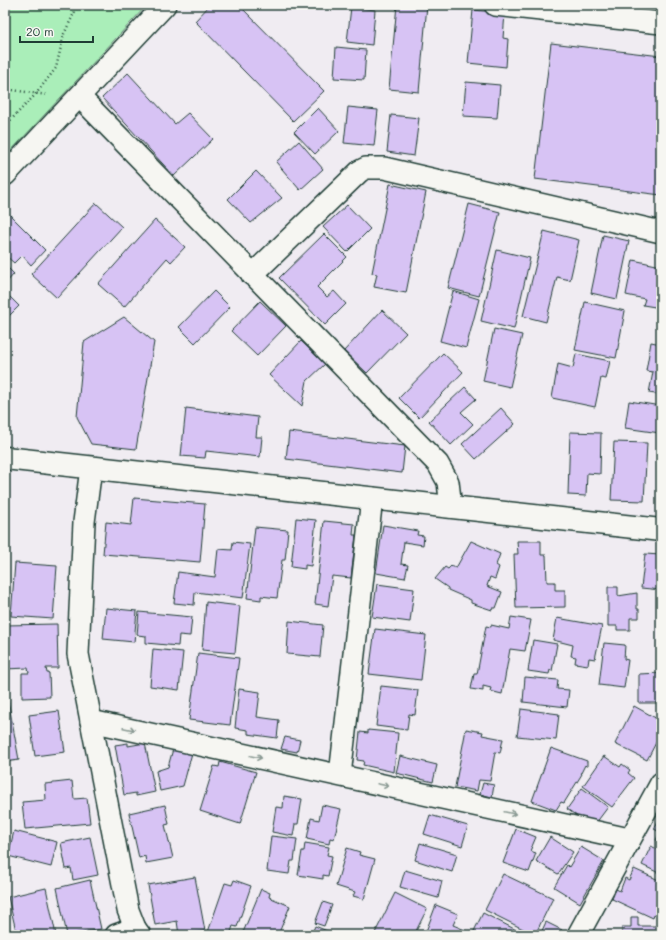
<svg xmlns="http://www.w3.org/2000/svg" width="666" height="940" font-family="Mali,sans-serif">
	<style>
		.green { fill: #aaeeb9; stroke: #649676 }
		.building { fill: #d7c3f4; stroke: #1f3d34 }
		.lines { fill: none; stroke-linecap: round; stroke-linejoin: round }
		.street-casing { stroke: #1f3d34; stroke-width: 24 }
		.secondary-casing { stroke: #1f3d34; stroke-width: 25 }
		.path { stroke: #1f3d34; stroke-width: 2.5; stroke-dasharray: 1 3; stroke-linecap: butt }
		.street { stroke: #f6f6f2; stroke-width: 21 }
		.secondary { stroke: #f6f6f2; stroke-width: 22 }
		.oneway { stroke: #8a9a93 }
	</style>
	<rect width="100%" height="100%" fill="#f0ecf2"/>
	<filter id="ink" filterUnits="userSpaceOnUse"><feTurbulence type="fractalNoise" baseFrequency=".025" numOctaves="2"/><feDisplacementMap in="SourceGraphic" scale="8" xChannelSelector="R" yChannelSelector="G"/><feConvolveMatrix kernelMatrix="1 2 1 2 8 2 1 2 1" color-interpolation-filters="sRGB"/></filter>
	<g filter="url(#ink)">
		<path class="green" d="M5,5H147L5,157Z"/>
		<g class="building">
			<path d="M210,5H239L324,91L293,121L195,21Z"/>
			<path d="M397,5H427L419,92L389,89Z"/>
			<path d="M351,7L375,10L372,45L347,42Z"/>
			<path d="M473,10L505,13L503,38L508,39L506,67L468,63Z"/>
			<path d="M551,43L661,56V195L535,179Z"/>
			<path d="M336,47L366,50L364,80L334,78Z"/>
			<path d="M128,73L175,124L188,113L213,139L174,176L102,98Z"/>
			<path d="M466,82L500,85L497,118L463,116Z"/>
			<path d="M348,107L378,110L374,146L344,143Z"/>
			<path d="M318,108L339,131L315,154L294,132Z"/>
			<path d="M391,115L419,118L414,156L387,152Z"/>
			<path d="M299,141L323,169L300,190L276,162Z"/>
			<path d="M256,171L282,198L251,223L228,199Z"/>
			<path d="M390,184L426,192L406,293L374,287L377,274L372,273Z"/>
			<path d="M96,203L122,227L57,298L31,274Z"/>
			<path d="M469,204L500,212L479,296L448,288Z"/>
			<path d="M347,205L370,229L347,252L323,227Z"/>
			<path d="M5,210L45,250L31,265L22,255L14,263L5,255Z"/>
			<path d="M155,220L185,247L171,262L167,258L124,307L98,284Z"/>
			<path d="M544,231L579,240L570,280L557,277L546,322L523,316Z"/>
			<path d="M324,234L347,257L317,287L327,297L334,291L346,304L325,325L279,278Z"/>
			<path d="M603,235L629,241L617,299L591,293Z"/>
			<path d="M497,250L530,258L514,329L481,321Z"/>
			<path d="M633,260L661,266V308L643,305L645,299L626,295Z"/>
			<path d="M5,265L14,274L5,284Z"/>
			<path d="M214,291L230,307L195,343L179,327Z"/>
			<path d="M453,291L479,299L466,348L440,341Z"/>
			<path d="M5,292L19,306L5,320Z"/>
			<path d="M260,301L286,326L257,356L231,331Z"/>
			<path d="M585,302L625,311L616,358L575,350Z"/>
			<path d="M382,310L406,333L367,373L344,351Z"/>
			<path d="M124,317L154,342L136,449L91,444L77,417L84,342Z"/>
			<path d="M494,329L522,335L510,387L483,381Z"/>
			<path d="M301,341L325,364L307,381L302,406L269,375Z"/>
			<path d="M651,342L661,344V395L649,393L653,372L646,371Z"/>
			<path d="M443,353L463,372L419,418L399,398Z"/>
			<path d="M576,354L610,361L606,379L601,378L595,407L552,398L558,364L573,368Z"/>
			<path d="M465,387L476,399L461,412L473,424L451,445L429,421Z"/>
			<path d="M629,401L661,406L660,433L625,428Z"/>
			<path d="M186,408L258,417L256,437H262L260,457L206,451L205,458L181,456Z"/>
			<path d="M501,408L515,424L476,459L462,444Z"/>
			<path d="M289,432L405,446L402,473L286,459Z"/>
			<path d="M570,432L601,433L600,474L587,473L586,496L568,495Z"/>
			<path d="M614,442L647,443L644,501L611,500Z"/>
			<path d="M134,498L205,504L200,562L103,554L106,522L131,525Z"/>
			<path d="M296,518L316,520L311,566L305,565V569L291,567Z"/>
			<path d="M324,521L354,524L353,535H356L351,578L332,576L328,606L315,604Z"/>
			<path d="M383,525L418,531L417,535L424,536L423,545L404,542L401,564L408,565L405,578L376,573Z"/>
			<path d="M255,527L288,530L285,560H282L277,598L261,596V600L247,598Z"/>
			<path d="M471,541L500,554L496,565L499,567L495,579L490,577L487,586L502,592L496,608H493L492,610L471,603V600L448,590V588L435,579L445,567L448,569L451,566L456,568Z"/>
			<path d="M517,541H541V555H546L547,582H555V590H565V607L516,608L514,554H518Z"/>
			<path d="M233,542L250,544L243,598L195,592L194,605L174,603L178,572L215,577L218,549L232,550Z"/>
			<path d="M645,554L661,555V590L641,588Z"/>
			<path d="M15,563L57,566L53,619L11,616Z"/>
			<path d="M377,584L414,589L410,622L372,617Z"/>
			<path d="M608,587H618V596L637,593V609H639V618H630V630H617V626H608Z"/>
			<path d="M206,602L240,606L235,653L202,650Z"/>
			<path d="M106,608L137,611L134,642L103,639Z"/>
			<path d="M139,612L192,617L190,636L179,635L178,646L146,643V636L137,635Z"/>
			<path d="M511,617L531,620L525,651L510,649L502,694L490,691L491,688L483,686V691L471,689L474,674H477L486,626L491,627V625L509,629Z"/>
			<path d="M557,618L602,626L595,659L589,658L588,665L575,663L576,657L571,656L573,645L553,640Z"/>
			<path d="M289,621L323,625L320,657L287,654Z"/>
			<path d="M57,624L58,668H46L47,673H49L50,697L22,698V673H29L28,668L5,669V625Z"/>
			<path d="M375,629L426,635L421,680L369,674Z"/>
			<path d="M533,640L557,644L552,671L550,670L549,674L528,671Z"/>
			<path d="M604,643L625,645L624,659L628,660L624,688L599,685Z"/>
			<path d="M153,649L183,652L179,690L150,686Z"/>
			<path d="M198,653L239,658L230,725L189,720Z"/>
			<path d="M661,673V703H639V674Z"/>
			<path d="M525,677L558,680L557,689L569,690L567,707L523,702Z"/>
			<path d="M5,683L19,760L5,762Z"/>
			<path d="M381,686L418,690L415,715L409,714L407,730L376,726Z"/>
			<path d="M239,689L260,692L257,717L279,720L277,738L248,734V730L235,728Z"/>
			<path d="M634,706L661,721V733L647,760L615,744Z"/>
			<path d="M521,709L559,714L556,740L517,736Z"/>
			<path d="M59,711L65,752L35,756L29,715Z"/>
			<path d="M466,729L483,732L482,735L503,739L500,753L495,752L490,781L479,780L477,791L455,787Z"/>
			<path d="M368,730L398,733L394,772L363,765L364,761L357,760L360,732L368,733Z"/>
			<path d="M285,737L300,740L297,752L281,749Z"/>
			<path d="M128,743V746L145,743L155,792L136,796V793L124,795L115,745Z"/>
			<path d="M551,748L587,761V767L585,765L581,773L582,774L564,803L561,802L556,810L532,801Z"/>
			<path d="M173,749L192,753L183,786L160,791L156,771L168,767Z"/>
			<path d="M400,756L437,765L433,782L396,773Z"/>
			<path d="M604,756L620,767L622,764L630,770L628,773L634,778L612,807L583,786Z"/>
			<path d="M220,762L256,772L240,824L200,811L214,766L219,767Z"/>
			<path d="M72,781L74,799L87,798L90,823L25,829L22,802L46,800L45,784Z"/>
			<path d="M483,783L494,785L492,797L480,794Z"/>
			<path d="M582,788L608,807L596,823L581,819L567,809Z"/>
			<path d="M284,796L302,799L298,824H295L293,836L272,832L276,807L283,808Z"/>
			<path d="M165,805L169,824L165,825L173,858L146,863L145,856L139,858L129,813Z"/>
			<path d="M322,805L341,809L334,839L330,838L329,844L307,839L311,818L319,820Z"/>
			<path d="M430,815L468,826L462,846L424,834Z"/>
			<path d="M661,815V842L656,840L660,832L654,829Z"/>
			<path d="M516,829L536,837L530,851L536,853L529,872L503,863Z"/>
			<path d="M14,831L57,842L51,867L8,856Z"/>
			<path d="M271,836L297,839L294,861H291L289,874L267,871Z"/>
			<path d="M90,837L98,875L73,880L71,868L66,869L61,843Z"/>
			<path d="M550,837L573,852L558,874L536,861Z"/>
			<path d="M305,843L329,847L327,855L332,856L328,876L323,875V879L298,875L302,851H304Z"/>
			<path d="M420,843L457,854L452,872L415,860Z"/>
			<path d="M651,846L661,851V874L642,865Z"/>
			<path d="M581,847L604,861L580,903L554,887L567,865L569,867Z"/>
			<path d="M347,848L360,852L359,855L375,859L364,899L353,896L355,892L336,886Z"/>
			<path d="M634,869L661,881V909L658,916L654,915L653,918L612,899L616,889L620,891L625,878L629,880Z"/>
			<path d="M405,870L442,881L438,898L400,887Z"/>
			<path d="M503,874L553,898L535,935L485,910Z"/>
			<path d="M195,877L205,931L179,935L177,921L155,925L148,885Z"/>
			<path d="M90,880L101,929L67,935L57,888Z"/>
			<path d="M234,880L251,886L237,927L233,926L230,935H207L225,883L232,885Z"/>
			<path d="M46,888L56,935H17L8,897Z"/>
			<path d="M261,889L270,893L269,897L290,906L278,935H242Z"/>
			<path d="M395,893L427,909L414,935H374Z"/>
			<path d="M323,902L332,905L324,926L315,923Z"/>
			<path d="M436,905L458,914L453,925L465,930L463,935L425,934Z"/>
			<path d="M483,913L526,935H472Z"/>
			<path d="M631,917H638V926H661V935H622V927H631Z"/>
			<path d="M546,922L562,930L560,935H540Z"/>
			<path d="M315,926L337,935H311Z"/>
		</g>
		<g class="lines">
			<defs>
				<g id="street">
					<path d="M495,5L661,23"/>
					<path d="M80,97L438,464L448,482L451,507"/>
					<path d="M5,175L165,5"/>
					<path d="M252,275L360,171L366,168H384L661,232"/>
					<path d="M91,468L84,522L78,654L128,910L135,928L140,935"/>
					<path d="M91,721L629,839"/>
					<path d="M340,775L372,498"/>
					<path d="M116,935L135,928"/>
					<path d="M578,935L661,783"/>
				</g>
				<path id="secondary" d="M5,458L661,530"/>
			</defs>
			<use href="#street" class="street-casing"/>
			<use href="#secondary" class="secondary-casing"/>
			<g class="path">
				<path d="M5,89L47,95"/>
				<path d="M5,126L35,95L56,68L64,34L78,5"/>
			</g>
			<use href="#street" class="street"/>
			<use href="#secondary" class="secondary"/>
		</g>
		<defs><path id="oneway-shaft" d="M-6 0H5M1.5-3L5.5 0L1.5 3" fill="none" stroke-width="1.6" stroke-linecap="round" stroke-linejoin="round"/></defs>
		<g class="oneway">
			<use href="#oneway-shaft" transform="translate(129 729) rotate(12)"/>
			<use href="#oneway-shaft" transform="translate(256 757) rotate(12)"/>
			<use href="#oneway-shaft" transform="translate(383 785) rotate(12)"/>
			<use href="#oneway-shaft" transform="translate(510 813) rotate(12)"/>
		</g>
	</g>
	<rect width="666" height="940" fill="none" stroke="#f6f6f2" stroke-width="20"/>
	<rect x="10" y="10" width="646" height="920" fill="none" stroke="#1f3d34" stroke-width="1.5" filter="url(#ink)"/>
	<path d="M20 36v6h73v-6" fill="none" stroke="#1f3d34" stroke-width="2"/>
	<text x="26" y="36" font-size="12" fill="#1f3d34" stroke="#f6f6f2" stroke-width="3" paint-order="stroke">20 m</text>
</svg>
